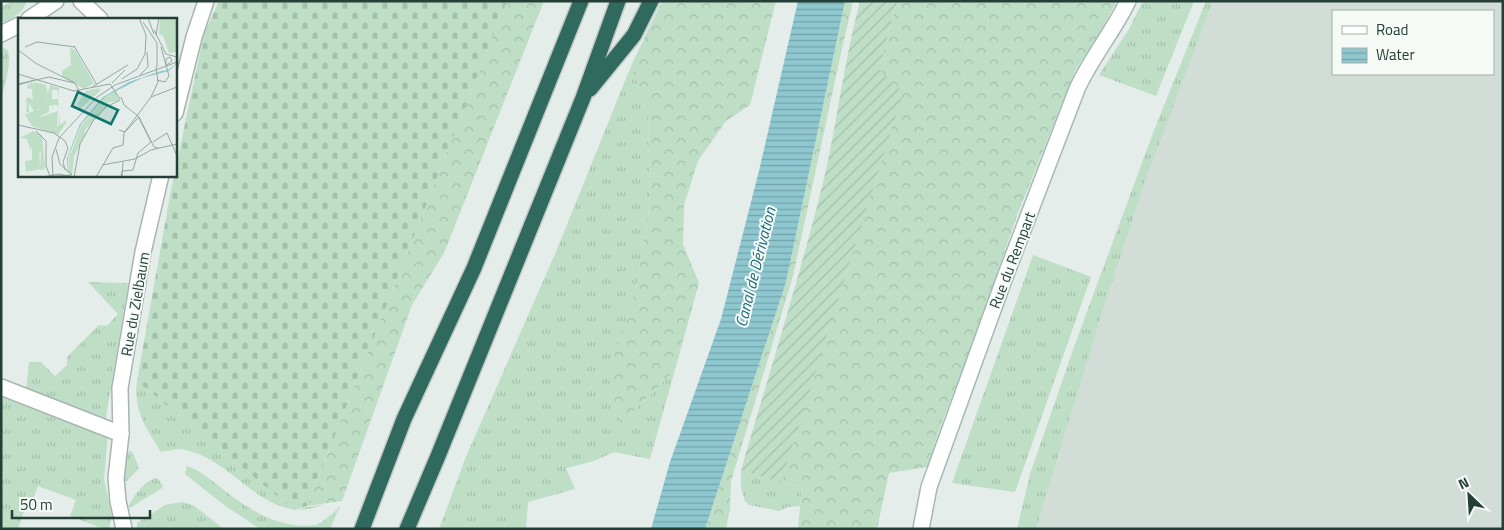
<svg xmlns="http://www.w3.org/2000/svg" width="1504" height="530" font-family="'Titillium Web',sans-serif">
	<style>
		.built { fill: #d2ddd8; fill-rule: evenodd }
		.grass { fill: url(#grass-tufts) }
		.forest { fill: url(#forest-crowns) }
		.cemetery { fill: url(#cemetery-stones) }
		.garden { fill: url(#garden-furrows) }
		.water { fill: url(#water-rules) }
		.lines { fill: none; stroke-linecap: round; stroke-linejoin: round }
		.street-casing { stroke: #a7b5b0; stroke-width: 18 }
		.secondary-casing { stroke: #a3b9b1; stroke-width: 18 }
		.highway-casing { stroke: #c2c9c7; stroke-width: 18 }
		.street { stroke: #fff; stroke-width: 15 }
		.secondary { stroke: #fff; stroke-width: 15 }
		.highway { stroke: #306a5e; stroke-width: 15 }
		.labels { text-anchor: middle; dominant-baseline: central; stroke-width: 4; stroke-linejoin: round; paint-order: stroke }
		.street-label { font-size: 15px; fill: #243f37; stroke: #f5faf7 }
		.water-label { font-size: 16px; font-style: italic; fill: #1f6c7a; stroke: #f5faf7 }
		.inset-road { fill: none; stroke: #97a7a2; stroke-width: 1 }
		.view { fill: #0f766e; fill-opacity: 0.15; stroke: #0f766e; stroke-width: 2.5 }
		.inset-edge { fill: none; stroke: #243f37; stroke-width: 2.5 }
	</style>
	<defs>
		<pattern id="grass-tufts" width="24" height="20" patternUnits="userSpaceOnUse" patternTransform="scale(1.25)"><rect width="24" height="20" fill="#bedec6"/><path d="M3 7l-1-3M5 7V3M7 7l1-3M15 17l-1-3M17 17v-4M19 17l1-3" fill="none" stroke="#a3c0ab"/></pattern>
		<pattern id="forest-crowns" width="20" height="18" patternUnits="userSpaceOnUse" patternTransform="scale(1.25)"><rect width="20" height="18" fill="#bedec6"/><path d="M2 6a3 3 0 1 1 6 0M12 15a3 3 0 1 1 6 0" fill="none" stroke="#a3c0ab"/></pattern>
		<pattern id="cemetery-stones" width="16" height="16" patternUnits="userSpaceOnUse" patternTransform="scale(1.25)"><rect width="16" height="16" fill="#bedec6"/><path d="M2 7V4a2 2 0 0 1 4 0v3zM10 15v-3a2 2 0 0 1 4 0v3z" fill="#a3c0ab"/></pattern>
		<pattern id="garden-furrows" width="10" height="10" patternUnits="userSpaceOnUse" patternTransform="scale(1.25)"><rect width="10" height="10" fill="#bedec6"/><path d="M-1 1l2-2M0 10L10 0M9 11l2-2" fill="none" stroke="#a3c0ab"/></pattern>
		<pattern id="water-rules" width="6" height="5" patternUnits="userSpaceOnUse" patternTransform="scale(1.25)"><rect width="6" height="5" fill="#8ec7d0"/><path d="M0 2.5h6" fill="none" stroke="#74a3aa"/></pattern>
	</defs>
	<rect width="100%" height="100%" fill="#e4ede9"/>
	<path class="built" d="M1213,1H1503V529H1036L1104,307L1154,155ZM1333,11H1493V74H1333Z"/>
	<g class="grass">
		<path d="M13,1H27C23,13 12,19 1,23V7Z"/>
		<path d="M1143,1H1194L1156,96L1099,75L1129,29Z"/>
		<path d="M1206,1H1213L1147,176L1104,307L1036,529H1017L1030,474L1074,347L1153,133Z"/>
		<path d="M1,47L8,50C11,65 6,81 2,95Z"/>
		<path d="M631,66L648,109L650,204L636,288L622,423L675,370L650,459L614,452L594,461L566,468L575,489L528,502L526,529H439L465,459L558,247Z"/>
		<path d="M1033,255L1091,277L1015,492L952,483Z"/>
		<path d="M88,282L127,283L128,285L106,417L102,420L26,391L29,362H41L55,376L67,365V357L99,325L107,326L118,314Z"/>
		<path d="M137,381L294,510L324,504C265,530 235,456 180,449C174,449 167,451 161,452C146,428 133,410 137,381Z"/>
		<path d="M1,394L108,433L104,479L112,515L109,529H104L70,516L76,500L38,486L29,510L25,509L18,529H1Z"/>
		<path d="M130,451L133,453L139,468L127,481H125V465L127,453Z"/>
		<path d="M187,466C199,470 210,479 220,487C246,508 279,530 316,525C325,521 333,513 340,506L330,529H260L224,505L185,474Z"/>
		<path d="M741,470L781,483L802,486L800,506L788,507L779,511L749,505L745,501L741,488Z"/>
		<path d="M155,478L158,479L163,486L162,488L130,508L129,505C134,495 144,482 155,478Z"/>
		<path d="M182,502L193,505L224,529H137V523L165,505Z"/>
	</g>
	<g class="forest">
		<path d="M507,1H544L444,253L412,305L342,501L307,506Z"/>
		<path d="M662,1H776L750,105L726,121L698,161L684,205L683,244L699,283L675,370L621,424L608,375L636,288L650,204L648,109L631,66Z"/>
		<path d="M845,1H853L841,53L793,276L731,481L730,509L726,529H705L786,282Z"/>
		<path d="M897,1H1117L1100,32L1075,71L1018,213L971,348L942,422L927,467L889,473L877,529H798L802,486L781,483L902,93L879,69Z"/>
	</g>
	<path class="cemetery" d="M219,1H507L307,506L294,510L137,381L171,190L204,34Z"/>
	<path class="garden" d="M860,1H897L879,69L903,93L781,483L741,470C769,374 799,279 823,183C837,123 844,61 860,1Z"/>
	<path class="water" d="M798,1H845L786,282L705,529H651L670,462L721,319L759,171Z"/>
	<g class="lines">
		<defs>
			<g id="street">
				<path d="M81,1L100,19"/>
				<path d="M29,19L56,1"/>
				<path d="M1,34L19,25"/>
				<path d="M175,113L194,37L206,1"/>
				<path d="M1,387L121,434"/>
				<path d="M124,529L118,501L116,478L121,434L120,388L143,252L161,175"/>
			</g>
			<path id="secondary" d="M921,529L929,487L1005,277L1077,89C1091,58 1113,32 1128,1"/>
			<g id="highway">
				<path d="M590,89L634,35L651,1"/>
				<path d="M362,529L404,419L474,268L581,1"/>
				<path d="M407,529L438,456L583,98L618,1"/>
			</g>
		</defs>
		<use href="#street" class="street-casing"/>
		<use href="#secondary" class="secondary-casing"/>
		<use href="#highway" class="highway-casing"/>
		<use href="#street" class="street"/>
		<use href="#secondary" class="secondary"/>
		<use href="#highway" class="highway"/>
	</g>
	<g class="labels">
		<g class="street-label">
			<text transform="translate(1012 260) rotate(-69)">Rue du Rempart</text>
			<text transform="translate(135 304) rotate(-80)">Rue du Zielbaum</text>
		</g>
		<g class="water-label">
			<text transform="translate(755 267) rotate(-76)">Canal de Dérivation</text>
		</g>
	</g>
	<g transform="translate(18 18)">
		<rect width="159" height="159" fill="#e4ede9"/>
		<path d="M11,64L12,70L13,64L16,66L19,92L29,89L28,68L30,75L32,67L41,70V80L40,72H34V81H40L41,90L39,87H35V91L34,87L31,88V94L22,98L23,108L31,105L37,111L41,107V93L42,107L48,102V105L40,117L14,108L7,97L1,99L16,93L11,85V94L4,96L8,95L9,83L6,85L10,79L15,82L14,71L9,70ZM15,113L24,117L27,151L22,152L23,135L14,126L13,133L9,121L2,120Z" fill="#bedec6"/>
		<path d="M97,73L101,82L89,85L90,87L66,113L68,114L56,138L54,157L49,154L50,139L63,106L88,78ZM93,76L64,107L51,140L50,154V140L64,106Z" fill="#bedec6" fill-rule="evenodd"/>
		<path d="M52,30L57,32L76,65L66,71L44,58V53L53,47ZM16,64L28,67L29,89L18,92ZM82,70V73L62,91L59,86L68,73Z" fill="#bedec6"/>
		<path d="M142,0H159V34L151,35L145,18L141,16Z" fill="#bedec6"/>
		<path d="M40,93L39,110H32L31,105L23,109L22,99ZM21,124L22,151L8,154L7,143L14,142V126Z" fill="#bedec6"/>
		<path d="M159,45L151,53L124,60L88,78L63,106L50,139V152L49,140L62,106L85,79L111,64L143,53L150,52Z" fill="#8ec7d0"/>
		<path class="inset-road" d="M130,0L136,16M125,4L139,25V49M136,12L148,36L159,39M138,17L141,0M56,28L79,67M7,29L19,24L57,29M0,32L19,46L57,65L61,73M148,47V41L152,39L154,43L149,47M0,56L56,73L92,66L102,81M122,57L130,49L129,34M104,61L119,51L127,36L128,17L121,0M139,62L147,64L151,58L143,29M94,65L107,52M0,66L31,59L56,65M0,67L17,62M74,69L110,47M103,79L106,87L120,98M133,79L159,69M0,107L36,115L47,123L50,130L45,144L47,152M101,112L107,114L121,99L136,129L140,130M18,113L28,123V148L32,158M135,124L149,115L159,138M38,131L42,146L54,157M84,147L117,141L133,132L159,126M22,159L54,157M25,159L41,156L55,159M35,159L34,139L41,120L78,80L97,67L159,44M56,159L62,126L75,103L88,89L102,82M78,159L95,130L105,127L106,115L133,79L140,64L138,49M103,159L104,153L115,152L120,135L133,124L120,98M104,159L105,144"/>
		<path class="view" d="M60,74L100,92L93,106L54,88Z"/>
		<rect width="159" height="159" class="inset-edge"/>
	</g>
	<rect width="1504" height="530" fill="none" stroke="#243f37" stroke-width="5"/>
	<rect x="1332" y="10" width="162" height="65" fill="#f5faf7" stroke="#a1afaa"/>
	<rect x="1342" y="26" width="25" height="8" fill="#ffffff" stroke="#a1afaa"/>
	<text x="1376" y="35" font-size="15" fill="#243f37">Road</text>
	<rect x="1342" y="48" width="25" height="15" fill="url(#water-rules)" stroke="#a1afaa"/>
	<text x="1376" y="60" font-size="15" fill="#243f37">Water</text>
	<g transform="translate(1469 495) rotate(335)" stroke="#f5faf7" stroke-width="4" paint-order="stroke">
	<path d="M0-4L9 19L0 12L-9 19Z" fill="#243f37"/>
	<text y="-8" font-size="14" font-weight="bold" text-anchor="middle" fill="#243f37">N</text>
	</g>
	<path d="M12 510v8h138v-8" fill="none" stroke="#243f37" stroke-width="2.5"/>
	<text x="20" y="510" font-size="15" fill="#243f37" stroke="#f5faf7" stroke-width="4" paint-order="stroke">50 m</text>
</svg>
